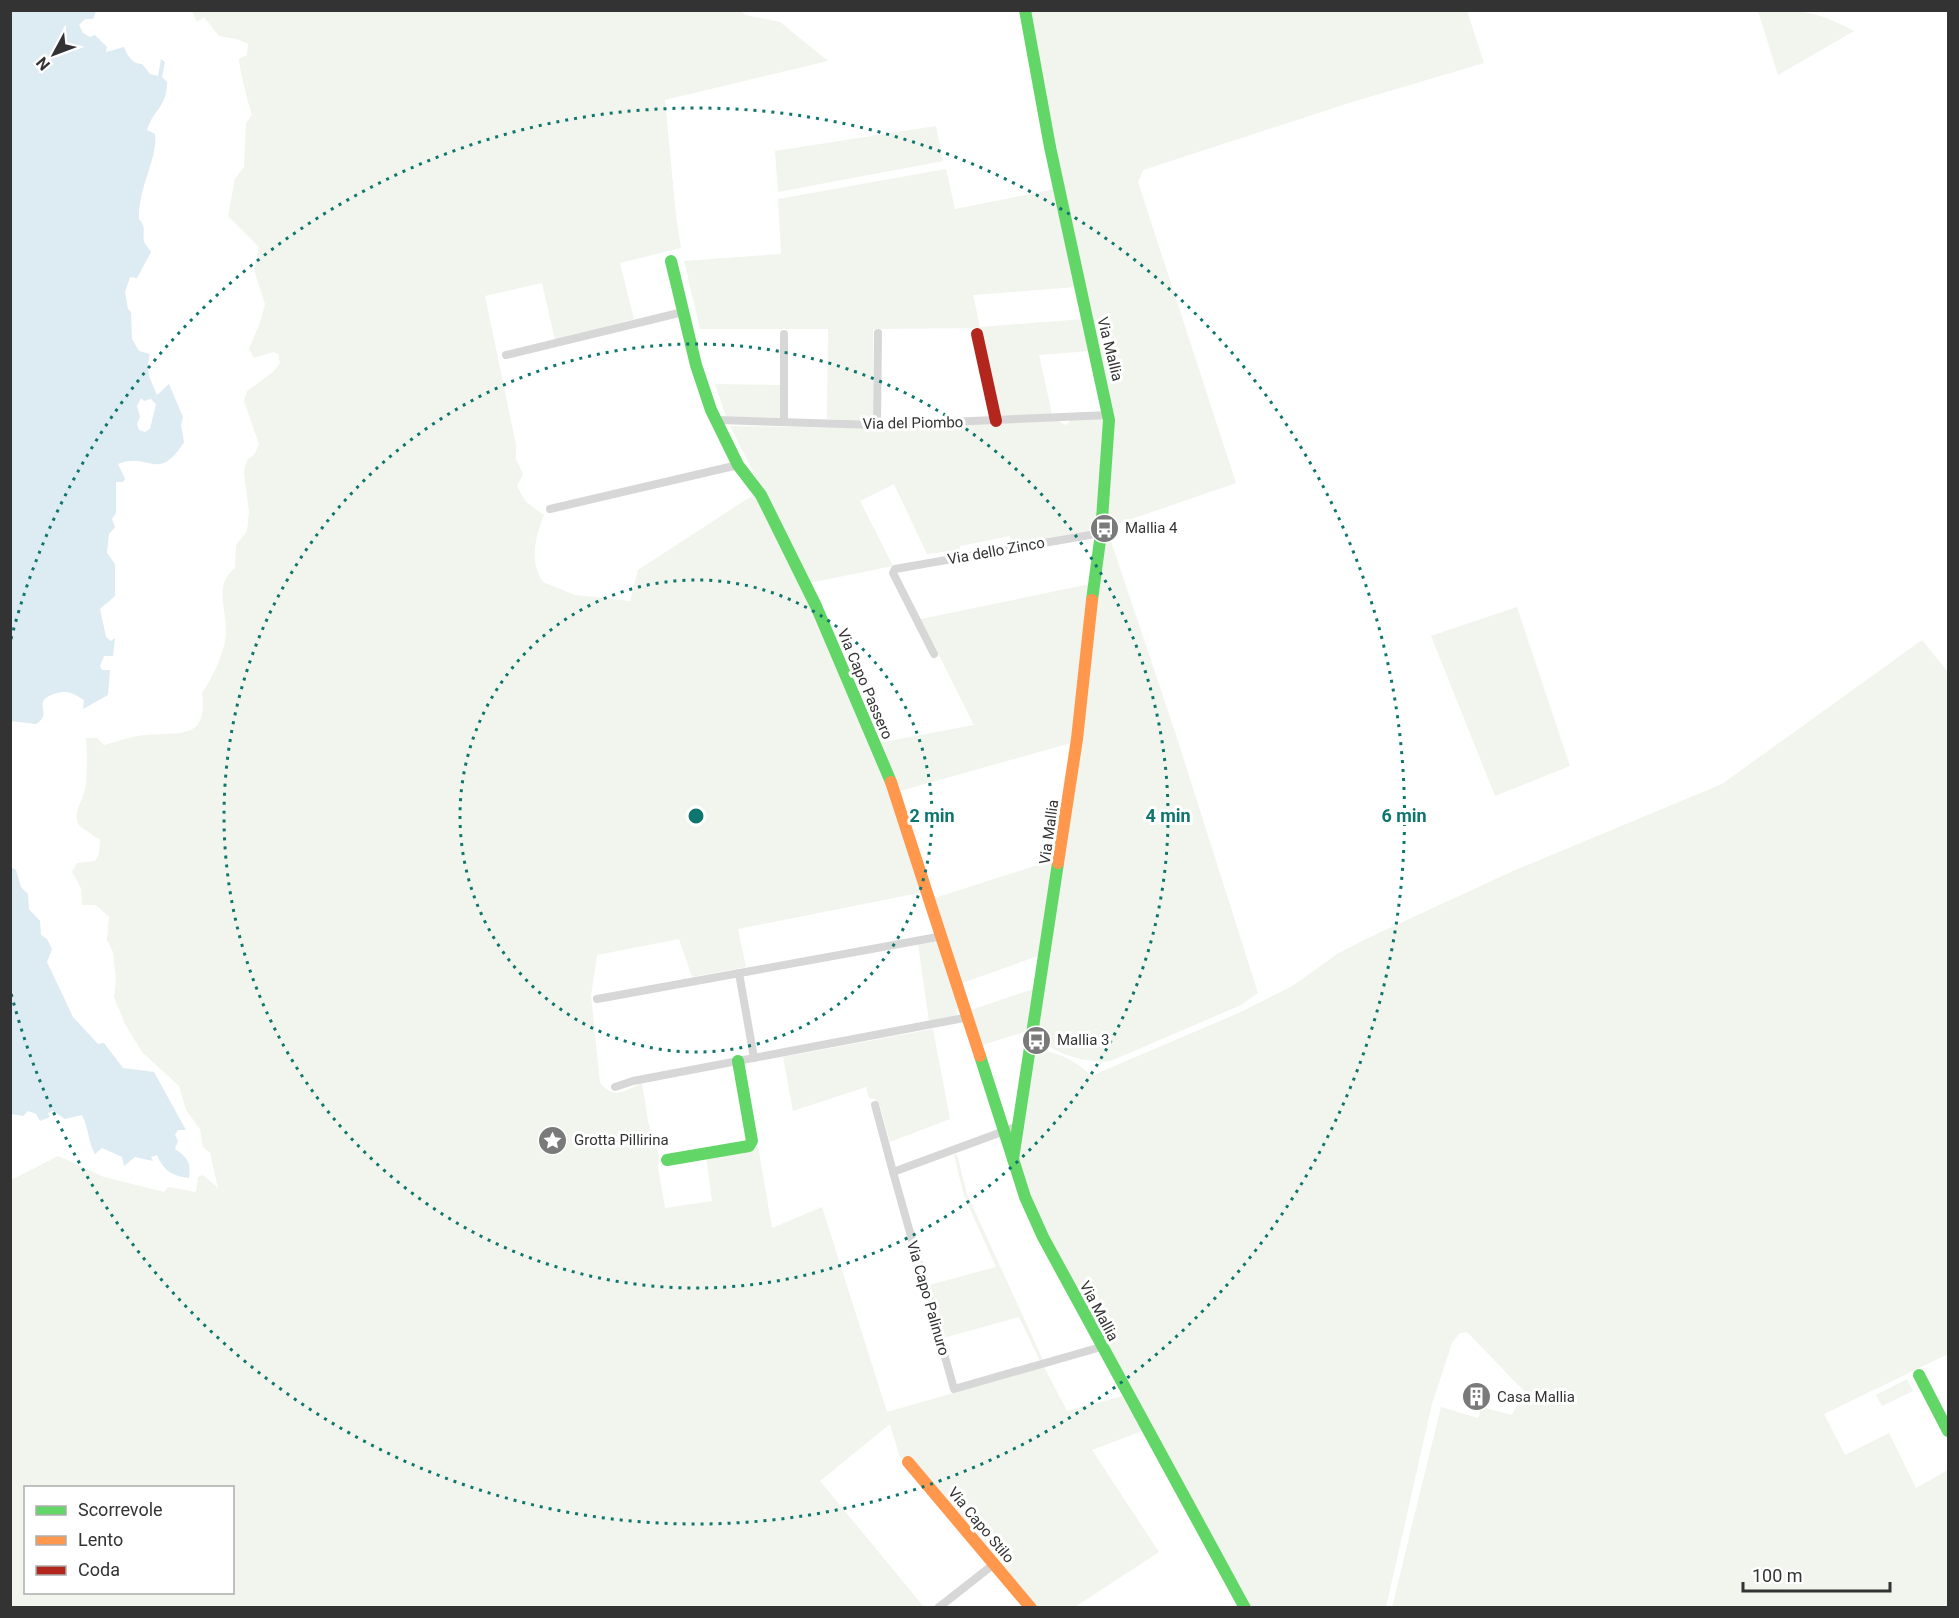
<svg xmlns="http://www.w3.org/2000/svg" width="1959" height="1618" font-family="Roboto,sans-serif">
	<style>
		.green { fill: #f1f5ed; fill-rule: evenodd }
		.water { fill: #ddebf3; fill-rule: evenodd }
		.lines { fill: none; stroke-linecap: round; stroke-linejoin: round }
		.street { stroke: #d7d7d7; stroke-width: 8 }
		.fast { stroke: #63d668; stroke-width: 12 }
		.slow { stroke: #ff974d; stroke-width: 12 }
		.jam { stroke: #b3261e; stroke-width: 12 }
		.ring { fill: none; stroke: #0f766e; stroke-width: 3; stroke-dasharray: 3 6 }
		.labels { text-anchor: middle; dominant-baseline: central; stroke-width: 6; stroke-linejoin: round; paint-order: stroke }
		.street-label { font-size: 15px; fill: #333; stroke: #fff }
		.poi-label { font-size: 15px; fill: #333; stroke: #fff; text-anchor: start }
		.centre { fill: #0f766e; stroke: #fff; stroke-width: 3 }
		.ring-label { font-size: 18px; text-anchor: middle; font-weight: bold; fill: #0f766e; stroke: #fff; stroke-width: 6; stroke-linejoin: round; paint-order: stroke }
	</style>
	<rect width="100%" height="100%" fill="#fff"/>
	<g class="green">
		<path d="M739,10L746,15L780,22L828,61L665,100L676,216L681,248L620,263L634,319L555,340L542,283L485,296L516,445V459L523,474L517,486L526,502L544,515C535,537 529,562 543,582L575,595L630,601L638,570L747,499L753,496L759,498C822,625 880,757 924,892L738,929L746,967L692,977L679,939L597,955L591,996L600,1083C615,1100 624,1091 642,1083L648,1121L659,1156L658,1167L665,1208L712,1201L706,1156L758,1146L772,1228L822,1207L887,1412L1044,1367L1067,1411L1122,1396L1142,1431L1092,1450L1159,1552L1075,1607H1035L911,1460L900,1458L890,1424L820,1481L924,1607L11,1608V1180L58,1156L104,1177L164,1192L168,1187L196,1192L198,1177L203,1175L218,1188L210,1153L203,1147L200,1129L186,1110L179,1086L142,1052L125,1024L114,997L116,980L113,952L107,940L109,917L96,905H82L81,888L72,872L77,863L95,861L99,854L100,839C93,837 91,833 85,830C66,820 85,799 86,784C87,769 87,753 86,738H97L104,745C115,742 134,736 145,735C180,732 208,741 202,693C213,678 225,651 226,633C227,608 213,586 235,568L236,545L247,531L249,512L244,472L247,460L254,455L259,444L244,401L247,391L273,372L280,363L278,354L273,352L254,358L249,349L261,320L265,304L254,270L259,247L228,216L235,179L244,167L246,123L252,115C249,107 238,63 239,59L247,55L248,44L237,39L219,36L204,17L197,22L192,11ZM26,1488H232V1592H26Z"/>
		<path d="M1029,11H1467L1484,63L1349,103L1143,170L1138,182L1236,483L1120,523L1112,530L1111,541L1177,738L1258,993L1241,1005L1113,1060C1093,1066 1047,1053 1037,1034L1112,439Z"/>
		<path d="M1758,11C1803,10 1814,10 1854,31L1778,75Z"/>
		<path d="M936,126L943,161L778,192L775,151Z"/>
		<path d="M946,169L955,209L1055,189L1076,287L973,295L980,327L1084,319L1091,351L1039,355L1052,414L1002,418L998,414L979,328L873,329V417L870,421L827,419L828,329H700L684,261L781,254L778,199Z"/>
		<path d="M715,384L781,385V418L726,417Z"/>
		<path d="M1104,419L1097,529L1012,545L1010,536L960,546V550L927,554L894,484L860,501L893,566L809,583L730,426L868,428L1058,421L1066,425L1071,420Z"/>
		<path d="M1090,584L1071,743L900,791L878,743L974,725L921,619Z"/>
		<path d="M1517,607L1570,766L1495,796L1431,636Z"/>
		<path d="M1922,640L1948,672V1354L1824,1414L1845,1455L1889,1433L1916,1488L1948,1470V1607H1392L1441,1407L1478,1418L1482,1407L1512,1415L1524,1391L1467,1332L1460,1333L1452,1343L1432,1404L1386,1607H1249L1040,1220L1022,1175L1019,1157L1033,1057L1037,1051C1053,1049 1080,1063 1091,1076L1241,1012L1294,985L1337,954L1366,939L1513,871L1722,784Z"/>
		<path d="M1056,859L1041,955L962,983L935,898Z"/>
		<path d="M940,941L960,1008L956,1009L957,1015L929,1021L918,944Z"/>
		<path d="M1036,988L1030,1030L983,1045L971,1010Z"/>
		<path d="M933,1029L950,1119L890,1142L880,1106L875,1099L869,1098L866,1087L793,1111L783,1057Z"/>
		<path d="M957,1154L967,1194L1043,1360L1040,1361L1019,1317L943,1338L929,1285L996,1267L964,1196L954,1155Z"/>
		<path d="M1907,1379L1913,1391L1882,1406L1876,1395Z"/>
	</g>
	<g class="water">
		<path d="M11,10L96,11L93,19H85L79,25L83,33L90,37L95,35L107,47L106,52L124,47C127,55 132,64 142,64L150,74L158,76L161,59L165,62L162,77L167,82C167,107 153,110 147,130L155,134C158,159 138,187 139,219C147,228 142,232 144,242L151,252L137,278L130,277L125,292L128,309L131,312L132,339L139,351L150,354C145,371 150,379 157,395L169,384L183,417L181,425L184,442C158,484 149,451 118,464L125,479L123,482H116V513L112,519L115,527L109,534L107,553L115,564V596L100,609L106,637L111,641L115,638L113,656H104L100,666L102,670H110L108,695L83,709L84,700C74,694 68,690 57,693C28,701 55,713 36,724L10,721ZM141,398L144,401L151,399L156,404L150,429L145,432L139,430L137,424L140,417L137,406Z"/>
		<path d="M11,867L16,870L21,887L28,894L29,909L40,921L41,935L47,939L52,949L47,962L73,1017L98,1044L104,1043L123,1068L154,1072L186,1130H178L175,1135L178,1141L175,1149C188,1158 191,1162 189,1178C172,1176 164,1171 157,1155L151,1157L153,1161L135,1157L124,1166L122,1157L102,1148L95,1154C88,1142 89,1129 82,1115L65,1119L53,1111L48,1113L50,1117L40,1121L36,1114L28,1111L23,1116L12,1114L11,1117Z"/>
	</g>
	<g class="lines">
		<g class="street">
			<path d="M506,355L683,312"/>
			<path d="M716,420L877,425L1109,415"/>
			<path d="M784,421V334"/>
			<path d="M877,425L878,333"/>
			<path d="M550,509L738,465"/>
			<path d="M934,654L893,573L895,569L1101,533"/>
			<path d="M739,973L754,1058"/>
			<path d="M597,999L943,936"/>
			<path d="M615,1087L633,1081L969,1017"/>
			<path d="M875,1105L893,1172"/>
			<path d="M1018,1126L893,1172L954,1389L1101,1347"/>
			<path d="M938,1608L994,1564"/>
		</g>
		<g class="fast">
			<path d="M1025,10L1050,147L1109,420L1101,533L1092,600"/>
			<path d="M671,261L696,365L711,410L738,465L761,495L816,606L891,782"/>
			<path d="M1058,863L1013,1159L1025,1197L1043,1237L1245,1608"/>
			<path d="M980,1056L1013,1159"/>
			<path d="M667,1160L749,1146L752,1141L738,1061"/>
			<path d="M1919,1375L1948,1431"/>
		</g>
		<g class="slow">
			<path d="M891,782L980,1056"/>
			<path d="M1058,863L1077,739L1092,600"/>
			<path d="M908,1462L1031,1608"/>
		</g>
		<path class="jam" d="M977,334L996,421"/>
	</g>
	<g class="ring">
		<circle cx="696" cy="816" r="236"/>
		<circle cx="696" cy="816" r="472"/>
		<path d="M11 639A708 708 0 1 1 11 993"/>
	</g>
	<defs>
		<symbol id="bus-disc" viewBox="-11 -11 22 22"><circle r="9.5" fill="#7a7a7a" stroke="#fff"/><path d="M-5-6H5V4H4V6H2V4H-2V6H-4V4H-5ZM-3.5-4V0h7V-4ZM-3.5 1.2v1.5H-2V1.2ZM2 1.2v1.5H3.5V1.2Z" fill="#fff"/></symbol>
		<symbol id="sight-disc" viewBox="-11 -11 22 22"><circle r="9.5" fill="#7a7a7a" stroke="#fff"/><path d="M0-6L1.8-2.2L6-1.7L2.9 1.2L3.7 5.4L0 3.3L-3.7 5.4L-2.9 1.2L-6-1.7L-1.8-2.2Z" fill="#fff"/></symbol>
		<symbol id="building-disc" viewBox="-11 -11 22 22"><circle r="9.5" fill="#7a7a7a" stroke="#fff"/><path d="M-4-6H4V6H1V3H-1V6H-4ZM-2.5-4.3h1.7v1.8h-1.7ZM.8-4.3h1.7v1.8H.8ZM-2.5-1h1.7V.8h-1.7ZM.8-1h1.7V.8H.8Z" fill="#fff"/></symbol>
	</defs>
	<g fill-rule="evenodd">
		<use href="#bus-disc" x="1088" y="512" width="33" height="33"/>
		<use href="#bus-disc" x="1020" y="1024" width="33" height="33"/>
		<use href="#sight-disc" x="536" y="1124" width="33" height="33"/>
		<use href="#building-disc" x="1460" y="1380" width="33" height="33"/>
	</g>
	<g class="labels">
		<g class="street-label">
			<text transform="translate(1110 349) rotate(76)">Via Mallia</text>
			<text transform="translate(913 423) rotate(-1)">Via del Piombo</text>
			<text transform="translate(996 551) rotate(-10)">Via dello Zinco</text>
			<text transform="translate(865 684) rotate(67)">Via Capo Passero</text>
			<text transform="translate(1049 832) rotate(-82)">Via Mallia</text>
			<text transform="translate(928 1298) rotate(74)">Via Capo Palinuro</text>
			<text transform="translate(1099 1311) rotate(62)">Via Mallia</text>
			<text transform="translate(981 1525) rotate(50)">Via Capo Stilo</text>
		</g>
		<g class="poi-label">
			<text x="1125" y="528">Mallia 4</text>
			<text x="1057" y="1040">Mallia 3</text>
			<text x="574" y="1140">Grotta Pillirina</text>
			<text x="1497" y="1397">Casa Mallia</text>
		</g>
	</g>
	<circle cx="696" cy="816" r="9" class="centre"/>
	<g class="ring-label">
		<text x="932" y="822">2 min</text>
		<text x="1168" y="822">4 min</text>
		<text x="1404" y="822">6 min</text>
	</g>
	<rect width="1959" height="1618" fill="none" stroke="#333333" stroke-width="24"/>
	<rect x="24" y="1486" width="210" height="108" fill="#ffffff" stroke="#adadad" stroke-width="1.5"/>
	<rect x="36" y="1506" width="30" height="9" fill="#63d668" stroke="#adadad" stroke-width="1.5"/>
	<text x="78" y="1516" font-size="18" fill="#333333">Scorrevole</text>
	<rect x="36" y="1536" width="30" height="9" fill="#ff974d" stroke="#adadad" stroke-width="1.5"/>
	<text x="78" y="1546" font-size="18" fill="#333333">Lento</text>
	<rect x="36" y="1566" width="30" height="9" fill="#b3261e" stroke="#adadad" stroke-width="1.5"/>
	<text x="78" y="1576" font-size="18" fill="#333333">Coda</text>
	<g transform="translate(54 54) rotate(229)" stroke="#ffffff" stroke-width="4.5" paint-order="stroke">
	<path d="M0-4.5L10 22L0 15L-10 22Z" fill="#333333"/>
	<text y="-9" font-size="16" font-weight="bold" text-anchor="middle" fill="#333333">N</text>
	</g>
	<path d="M1743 1582v9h147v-9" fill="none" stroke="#333333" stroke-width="3"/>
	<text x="1752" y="1582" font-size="18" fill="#333333" stroke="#ffffff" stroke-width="4.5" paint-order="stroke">100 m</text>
</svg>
